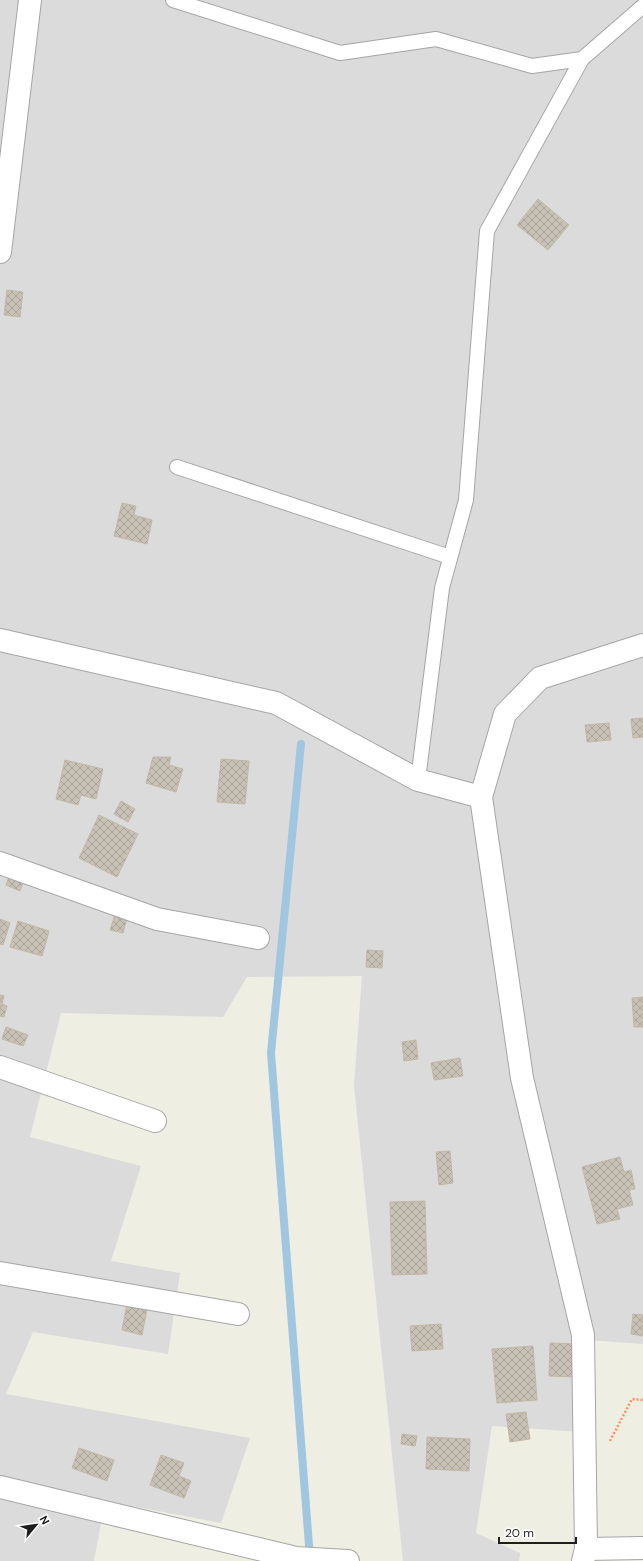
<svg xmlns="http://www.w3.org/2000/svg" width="643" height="1561" font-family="'DM Sans',sans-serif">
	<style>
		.residential { fill: #dcdbdb }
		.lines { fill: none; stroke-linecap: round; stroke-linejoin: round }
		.stream { stroke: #a0c6e0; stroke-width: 8 }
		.building { fill: url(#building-cross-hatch); stroke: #c2b7a4 }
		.lane-casing { stroke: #a5a5a5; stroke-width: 16 }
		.street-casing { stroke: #a5a5a5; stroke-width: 24 }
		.path { stroke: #ff9064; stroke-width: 2.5; stroke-dasharray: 2 2; stroke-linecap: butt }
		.lane { stroke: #fff; stroke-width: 14 }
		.street { stroke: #fff; stroke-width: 22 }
	</style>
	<defs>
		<pattern id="building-cross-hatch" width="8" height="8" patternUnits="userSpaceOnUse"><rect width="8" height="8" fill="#c7c1b6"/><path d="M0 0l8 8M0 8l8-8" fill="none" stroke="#aaa59c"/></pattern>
	</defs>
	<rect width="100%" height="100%" fill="#efeee3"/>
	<path class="residential" d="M0,0H643V1344L575,1339L580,1432L492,1426L476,1533L520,1553L519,1561H403L354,1086L362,976L247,977L223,1017L61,1013L30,1137L141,1166L111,1261L180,1273L168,1354L33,1332L6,1394L250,1438L221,1523L105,1501L94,1561H0Z"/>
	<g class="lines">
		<path class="stream" d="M301,744L271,1053L310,1558"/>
	</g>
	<g class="building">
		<path d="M538,199L569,225L548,250L517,225Z"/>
		<path d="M7,290L23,292L20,317L4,315Z"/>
		<path d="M122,503L136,506L134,515L152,520L147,544L114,536Z"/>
		<path d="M643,718V737L633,738L631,719Z"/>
		<path d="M609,723L611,740L587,742L585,725Z"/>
		<path d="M153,757H171L169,765L183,769L176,792L146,783Z"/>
		<path d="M221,759L249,761L245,804L217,802Z"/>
		<path d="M65,760L103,769L96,799L81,795L78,805L56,799Z"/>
		<path d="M121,801L135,809L128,822L114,814Z"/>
		<path d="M99,815L138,834L117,877L79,858Z"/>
		<path d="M13,865L27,871L20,891L6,885Z"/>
		<path d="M117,908L129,911L123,933L110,930Z"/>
		<path d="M0,919L10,923L3,945L0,944Z"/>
		<path d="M18,921L49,931L42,956L10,947Z"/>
		<path d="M367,950L383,951L382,968L366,967Z"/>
		<path d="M0,995L4,996L2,1004L7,1006L4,1017L0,1016Z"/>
		<path d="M643,997V1027H634L632,998Z"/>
		<path d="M6,1027L28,1035L23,1046L2,1039Z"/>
		<path d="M416,1040L418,1059L404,1061L402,1042Z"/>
		<path d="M460,1058L463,1076L434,1080L431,1063Z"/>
		<path d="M450,1151L453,1183L439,1185L436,1152Z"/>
		<path d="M620,1157L624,1172L631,1170L635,1189L629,1190L633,1205L617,1209L620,1219L597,1224L582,1167Z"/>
		<path d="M425,1201L427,1274L392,1275L390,1202Z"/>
		<path d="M127,1304L147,1309L142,1335L122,1330Z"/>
		<path d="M633,1314L643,1315V1336L631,1334Z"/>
		<path d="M441,1324L443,1349L412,1351L410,1326Z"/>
		<path d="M550,1343L577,1344L576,1377L549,1376Z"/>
		<path d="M533,1346L537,1400L497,1403L492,1349Z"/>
		<path d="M526,1412L530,1439L510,1442L506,1414Z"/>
		<path d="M402,1434L417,1436L415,1446L401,1444Z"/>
		<path d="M427,1437L470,1439L469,1471L426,1469Z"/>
		<path d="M79,1448L114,1460L107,1481L72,1468Z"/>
		<path d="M161,1455L184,1463L179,1476L191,1481L184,1498L150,1485Z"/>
	</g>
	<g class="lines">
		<defs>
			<g id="lane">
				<path d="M173,0L340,53L436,39L532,66L582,59"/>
				<path d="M177,467L450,557"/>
				<path d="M418,780L442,588L466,500L487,231L582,59L643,6"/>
			</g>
			<g id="street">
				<path d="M0,252L30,0"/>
				<path d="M0,640L276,703L418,780L481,797"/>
				<path d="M0,863L157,919L258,938"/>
				<path d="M0,1067L155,1121"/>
				<path d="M0,1273L238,1314"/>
				<path d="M0,1487L296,1558L348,1561"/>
				<path d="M586,1549L643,1548"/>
				<path d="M583,1561L586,1549L583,1335L522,1078L481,797L505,714L540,678L643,645"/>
			</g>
		</defs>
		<use href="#lane" class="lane-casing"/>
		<use href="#street" class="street-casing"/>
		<path class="path" d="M610,1441L632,1399L643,1400"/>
		<use href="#lane" class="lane"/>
		<use href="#street" class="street"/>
	</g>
	<g transform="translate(36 1525) rotate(61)" stroke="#ffffff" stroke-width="3" paint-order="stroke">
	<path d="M0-3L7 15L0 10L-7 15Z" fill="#1e1e1e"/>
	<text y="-6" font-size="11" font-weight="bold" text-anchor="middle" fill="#1e1e1e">N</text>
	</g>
	<path d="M499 1537v6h77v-6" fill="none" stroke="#1e1e1e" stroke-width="2"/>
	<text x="505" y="1537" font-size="12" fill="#1e1e1e" stroke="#ffffff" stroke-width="3" paint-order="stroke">20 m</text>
</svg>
